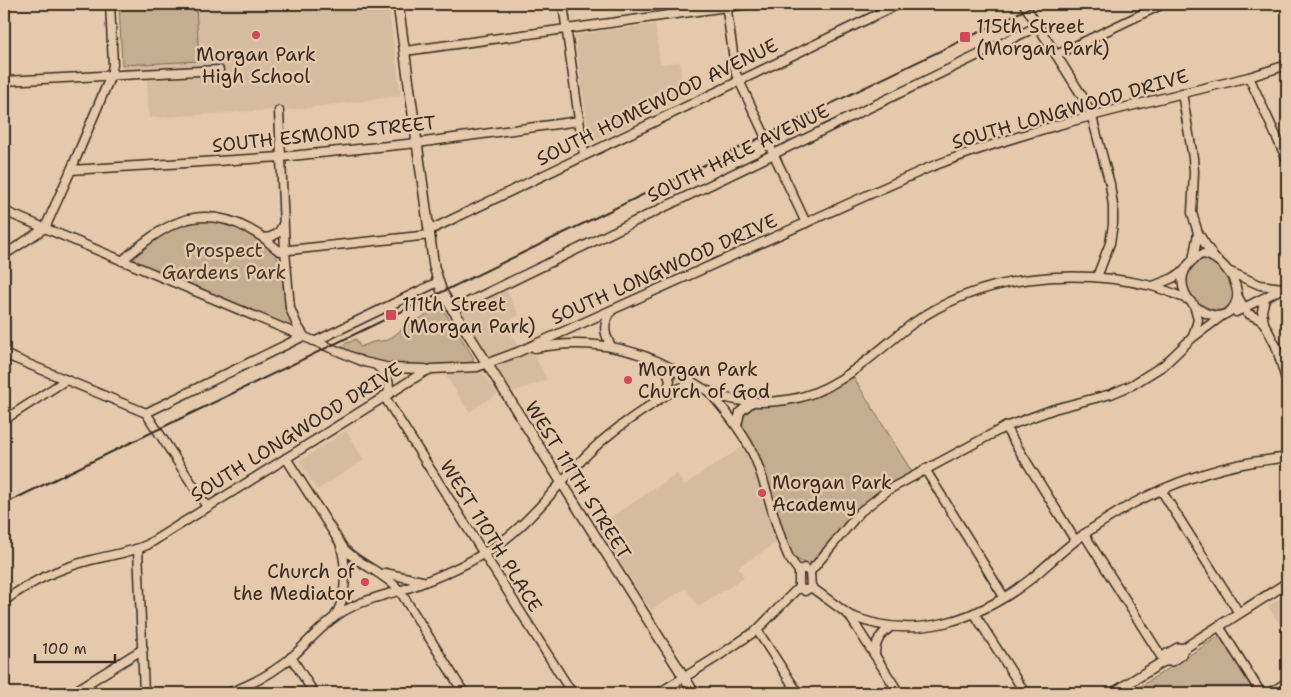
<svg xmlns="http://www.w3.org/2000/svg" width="1291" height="697" font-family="'Shantell Sans',sans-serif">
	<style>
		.built { fill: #d5bba0 }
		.green { fill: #c5ad92; stroke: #806c58 }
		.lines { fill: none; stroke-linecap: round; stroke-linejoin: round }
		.minor-casing { stroke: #3b2a1e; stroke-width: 11 }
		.major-casing { stroke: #3b2a1e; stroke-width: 12 }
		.minor { stroke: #e4c9ac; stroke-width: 8 }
		.major { stroke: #e4c9ac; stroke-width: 9 }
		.rail { stroke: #3b2a1e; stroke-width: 2 }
		.poi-dot { fill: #d1495b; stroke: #e4c9ac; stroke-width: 2 }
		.labels { text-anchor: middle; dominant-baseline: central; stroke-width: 5; stroke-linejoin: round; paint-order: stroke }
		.poi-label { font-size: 19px; fill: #3b2a1e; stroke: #e4c9ac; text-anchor: start }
		.street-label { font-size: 19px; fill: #3b2a1e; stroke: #e4c9ac }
		.park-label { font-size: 19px; fill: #49372a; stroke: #e4c9ac }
	</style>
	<rect width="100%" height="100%" fill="#e4c9ac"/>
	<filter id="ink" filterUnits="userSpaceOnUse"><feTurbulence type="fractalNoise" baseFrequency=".02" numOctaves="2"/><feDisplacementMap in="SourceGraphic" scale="10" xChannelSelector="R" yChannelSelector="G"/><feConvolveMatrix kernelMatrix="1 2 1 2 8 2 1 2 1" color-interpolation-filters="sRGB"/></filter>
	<g filter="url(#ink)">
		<g class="built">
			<path d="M119,4H388L401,96L290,110L286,109L149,118L147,79L123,80Z"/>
			<path d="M655,24L660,64L680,62L684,98L590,144L575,35Z"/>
			<path d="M505,288L519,315L504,323L521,351L531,349L547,380L512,392L460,309Z"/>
			<path d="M474,359L497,394L469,412L440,366Z"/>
			<path d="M852,375L912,472L884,488L870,499L847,521L820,555L806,563L798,561L793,555L784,538L738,567L744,578L698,606L686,588L651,610L597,526L677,474L684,485L750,442L742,422L744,413L754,406L777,405L818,395L830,390Z"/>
			<path d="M346,431L364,460L317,490L299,461Z"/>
			<path d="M1287,594V634L1286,635L1268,606Z"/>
		</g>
		<g class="green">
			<path d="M119,4H196L199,61L122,65Z"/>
			<path d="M212,220C239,227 277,239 282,272C286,291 284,307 293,325L292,328L139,263L134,259C137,253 142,249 147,245C168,227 184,222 212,220Z"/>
			<path d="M1207,256C1224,271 1229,273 1235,295C1233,300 1231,305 1226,308C1211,317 1181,294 1186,277C1188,270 1195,263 1199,257Z"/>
			<path d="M441,306L473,357V362L467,364L432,366L401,365L373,362L336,348L356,339L360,347L373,342L388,340L401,330Z"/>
			<path d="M852,375L912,472C887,485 865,501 845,523C834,536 826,550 814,562C799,565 793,557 787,545L743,429L742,418L751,407C760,404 770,406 779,404C809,399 826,392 852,375Z"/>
			<path d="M1221,635L1258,693H1130Z"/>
		</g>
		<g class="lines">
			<defs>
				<g id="minor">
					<path d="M563,4L584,155"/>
					<path d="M726,4L736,74L806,223"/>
					<path d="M1024,4L1084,99L1092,117L1110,184L1113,206V224L1110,243L1097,277"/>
					<path d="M405,51L749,4"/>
					<path d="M1056,55L1163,4"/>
					<path d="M1249,77L1287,160"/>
					<path d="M4,81L219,70"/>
					<path d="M1182,93L1193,158L1194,172L1192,213L1198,233L1213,256"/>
					<path d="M71,170L281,157L417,143L579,121"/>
					<path d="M4,211L364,362L390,368L425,369"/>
					<path d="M430,230L899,4"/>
					<path d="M264,238C273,238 280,233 283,224"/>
					<path d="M1203,254C1223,257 1248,290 1232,309C1214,331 1166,294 1188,265C1192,260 1196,256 1203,254Z"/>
					<path d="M4,255L45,228L71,170L111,75L113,65L110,4"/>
					<path d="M1193,260L1198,233"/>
					<path d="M122,261C162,226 196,201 249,229C254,232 260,235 265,239C270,243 274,248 280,251L430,235"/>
					<path d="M1228,271L1260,285L1282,288"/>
					<path d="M1153,286L1173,278L1184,271"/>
					<path d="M1238,297L1247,313L1259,319L1264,323L1276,346L1287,383"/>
					<path d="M452,310L1038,26"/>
					<path d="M1236,312L1283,288"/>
					<path d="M1264,323L1262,311L1265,298"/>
					<path d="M1193,336L1198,320L1194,305"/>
					<path d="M316,341L438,282"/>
					<path d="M611,346C603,332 603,323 612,310"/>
					<path d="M535,348C576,340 618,344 657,361C674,368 689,381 706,390C731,403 760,404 787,400C837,393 874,353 912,324C980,275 1072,267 1152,286C1164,289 1176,295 1187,299"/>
					<path d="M4,354L146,413L207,507"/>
					<path d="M378,367C387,374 391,382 388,394"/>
					<path d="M709,392C727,412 744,433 755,458C767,487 773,518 784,546L789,558L799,571"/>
					<path d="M666,394L670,381L666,366"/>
					<path d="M384,396L572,693"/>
					<path d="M146,413L304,336L297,325L290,308L285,251L279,111"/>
					<path d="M4,420L66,380"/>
					<path d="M737,426L740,412L751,403"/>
					<path d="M1005,427L1075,540"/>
					<path d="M286,458L344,549C361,566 384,572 400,591L464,693"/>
					<path d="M925,469L1004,597"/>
					<path d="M1161,490L1239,613"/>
					<path d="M1084,534L1164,661"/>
					<path d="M138,549L144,693"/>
					<path d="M804,568L810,572L811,587L805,591L799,587V571Z"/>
					<path d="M810,572L860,512L888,490L1005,427L1054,409L1111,394L1132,385L1164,365L1192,338L1223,315"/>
					<path d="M385,573L422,581"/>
					<path d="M811,587L849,615L899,693"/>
					<path d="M4,601C30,582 60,568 91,560C110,555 129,553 147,545L424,372L432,369L477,367L518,352L928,168C1031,127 1141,104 1249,77L1287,65"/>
					<path d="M974,613L1025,693"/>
					<path d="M849,615C914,643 979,620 1032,578C1046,566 1060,553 1075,541C1093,527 1113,515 1132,504C1170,484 1212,469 1253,462C1265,460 1276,459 1287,457"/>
					<path d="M335,616C347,598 347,567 341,547"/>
					<path d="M1219,626L1261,693"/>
					<path d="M757,630L798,693"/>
					<path d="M875,655C875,642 880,634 891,627"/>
					<path d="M291,657L314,693"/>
					<path d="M72,693L143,649"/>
					<path d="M228,693C251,685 276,671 294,655C309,641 324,623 342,612C361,601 381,596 402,590C438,578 473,563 504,540C533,518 555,488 580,462C599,441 622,424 645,409C661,398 675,387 695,384"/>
					<path d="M659,693L717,657L757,630L799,587"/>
					<path d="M1270,693L1287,682"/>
				</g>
				<g id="major">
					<path d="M398,4L434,267L442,292L694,693"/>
					<path d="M1164,661H1172L1181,655L1183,649"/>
					<path d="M1113,693L1164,661L1167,654L1178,648L1183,649L1287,583"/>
				</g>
			</defs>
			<use href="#minor" class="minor-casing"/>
			<use href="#major" class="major-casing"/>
			<use href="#minor" class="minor"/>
			<use href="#major" class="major"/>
			<path class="rail" d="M4,504L1037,4"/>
		</g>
	</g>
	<g class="poi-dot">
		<circle cx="256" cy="35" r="5"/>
		<rect x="959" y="31" width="12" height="12" rx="2.5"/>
		<rect x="385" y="309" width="12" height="12" rx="2.5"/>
		<circle cx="628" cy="380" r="5"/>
		<circle cx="762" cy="493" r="5"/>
		<circle cx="365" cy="582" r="5"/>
	</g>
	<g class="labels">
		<g class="poi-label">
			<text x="976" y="26">115th Street<tspan x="976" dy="22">(Morgan Park)</tspan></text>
			<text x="256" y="54" text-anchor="middle">Morgan Park<tspan x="256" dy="22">High School</tspan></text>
			<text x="402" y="304">111th Street<tspan x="402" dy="22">(Morgan Park)</tspan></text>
			<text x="638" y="369">Morgan Park<tspan x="638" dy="22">Church of God</tspan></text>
			<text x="772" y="482">Morgan Park<tspan x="772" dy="22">Academy</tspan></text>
			<text x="355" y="571" text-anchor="end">Church of<tspan x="355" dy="22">the Mediator</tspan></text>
		</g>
		<g class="street-label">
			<text transform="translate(657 102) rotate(-26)">SOUTH HOMEWOOD AVENUE</text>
			<text transform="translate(1070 109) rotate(-16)">SOUTH LONGWOOD DRIVE</text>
			<text transform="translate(324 134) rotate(-6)">SOUTH ESMOND STREET</text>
			<text transform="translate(738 153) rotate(-26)">SOUTH HALE AVENUE</text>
			<text transform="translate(664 269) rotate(-24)">SOUTH LONGWOOD DRIVE</text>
			<text transform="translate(296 432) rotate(-32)">SOUTH LONGWOOD DRIVE</text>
			<text transform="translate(578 480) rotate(58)">WEST 111TH STREET</text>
			<text transform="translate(491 536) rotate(58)">WEST 110TH PLACE</text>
		</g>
		<g class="park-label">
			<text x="224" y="250">Prospect<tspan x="224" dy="22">Gardens Park</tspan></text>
		</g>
	</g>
	<rect width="1291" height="697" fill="none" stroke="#e4c9ac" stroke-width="20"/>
	<rect x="10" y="10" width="1271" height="677" fill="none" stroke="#3b2a1e" stroke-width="2" filter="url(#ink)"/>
	<path d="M35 654v8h80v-8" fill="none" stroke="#3b2a1e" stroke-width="2.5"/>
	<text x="42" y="654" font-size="15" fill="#3b2a1e" stroke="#e4c9ac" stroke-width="4" paint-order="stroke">100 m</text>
</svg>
